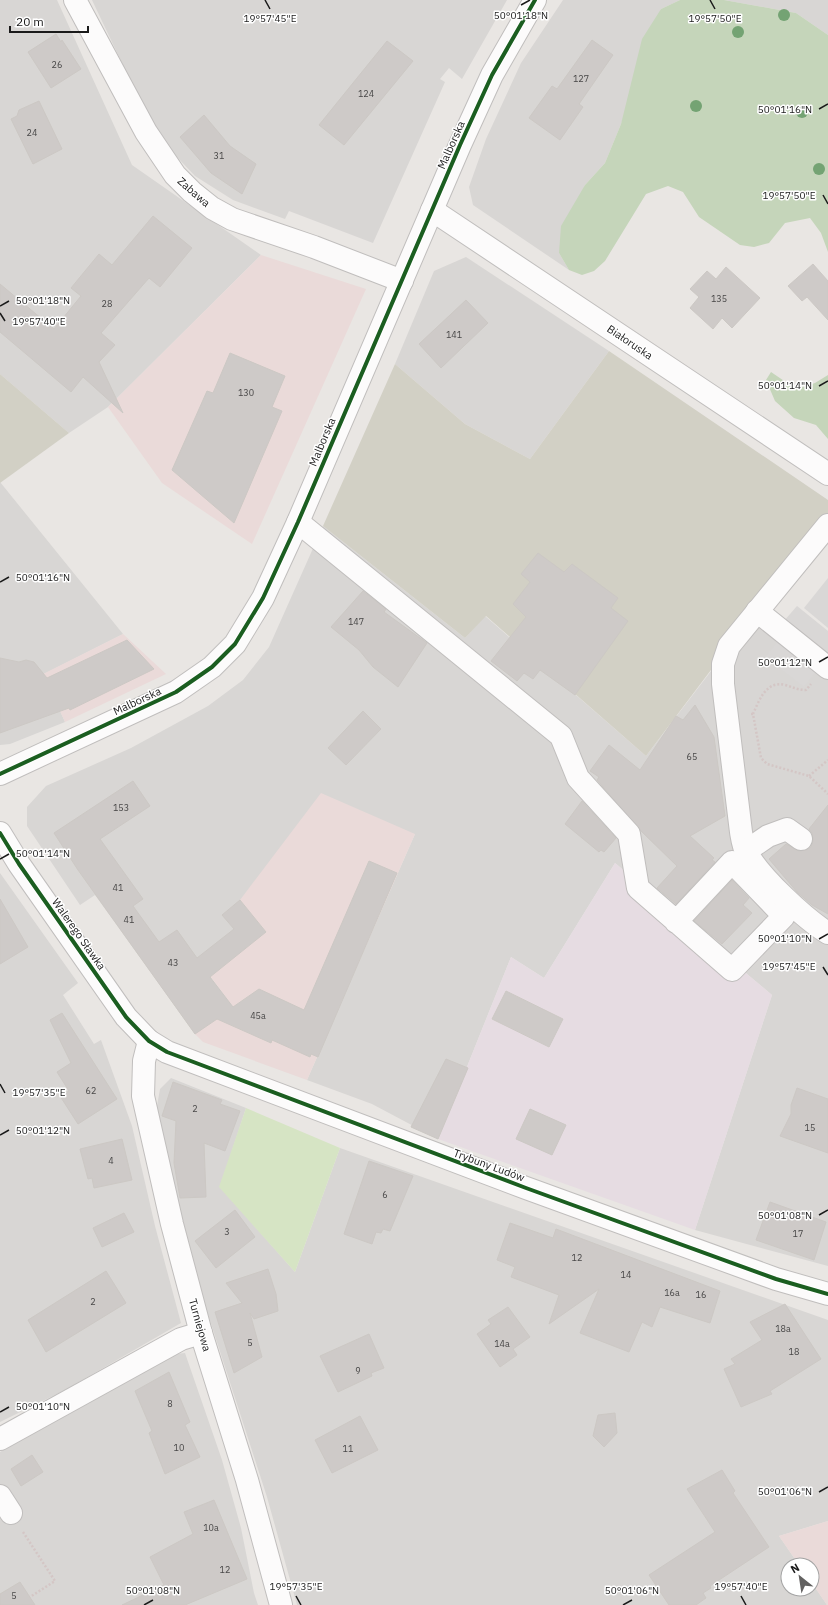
<svg xmlns="http://www.w3.org/2000/svg" width="828" height="1605" font-family="'IBM Plex Sans',sans-serif">
	<style>
		.residential { fill: #d8d6d4 }
		.commercial { fill: #eadad9 }
		.industrial { fill: #e6dce2 }
		.construction { fill: #d2d0c5 }
		.grass { fill: #d6e4c4 }
		.forest { fill: #c5d5ba }
		.parking { fill: #d9d7d6 }
		.building { fill: #cecac8; stroke: #ccc8c4 }
		.lines { fill: none; stroke-linecap: round; stroke-linejoin: round }
		.minor-casing { stroke: #c0bebd; stroke-width: 24 }
		.path { stroke: #d4c6c5; stroke-width: 2.5; stroke-dasharray: 2 2; stroke-linecap: butt }
		.minor { stroke: #fcfbfb; stroke-width: 22 }
		.cycleway-casing { stroke: #fff; stroke-width: 6 }
		.cycleway { stroke: #1b5e20; stroke-width: 4 }
		.tree { fill: #74a373 }
		.ticks { fill: none; stroke: #1a1a1a; stroke-width: 1.5 }
		.labels { text-anchor: middle; dominant-baseline: central; stroke-width: 3; stroke-linejoin: round; paint-order: stroke }
		.number-label { font-size: 9px; fill: #474646 }
		.street-label { font-size: 11px; fill: #1a1a1a; stroke: #fff }
		.ticks-label { font-size: 10px; text-anchor: middle; fill: #1a1a1a; stroke: #fff; stroke-width: 3; stroke-linejoin: round; paint-order: stroke }
	</style>
	<rect width="100%" height="100%" fill="#e9e6e3"/>
	<g class="residential">
		<path d="M0,0H57L132,165L261,255L108,407L69,433L0,374Z"/>
		<path d="M92,0H507L462,79L449,68L440,79L445,82L373,243L289,211L285,219L233,200L195,176L177,157L150,122Z"/>
		<path d="M563,0H680L661,9L621,124L605,163L585,185L559,253L569,270L473,205L469,187L486,139L521,63Z"/>
		<path d="M724,0H828V35L796,13Z"/>
		<path d="M466,257L609,351L530,459L465,424L395,364L434,271Z"/>
		<path d="M0,482L123,634L44,674L65,722L10,744L0,745Z"/>
		<path d="M323,526L465,638L485,616L646,756L757,611L828,668V1266L695,1230L772,995L615,863L544,978L511,957L438,1139L372,1104L307,1080L415,834L266,932L210,977L233,1007L195,1034L95,895L80,905L27,826V807L46,786L131,748L208,706L243,680L269,647Z"/>
		<path d="M0,873L78,983L63,995L94,1044L101,1040L132,1126L155,1226L181,1323L65,1390L0,1422Z"/>
		<path d="M171,1078L246,1108L220,1187L295,1272L340,1148L828,1320V1521L779,1536L799,1565H788V1589H812V1583L827,1605H297L267,1497L183,1237L159,1127L157,1106L160,1089Z"/>
		<path d="M185,1353L222,1460L241,1528L254,1593L258,1605H0V1452L176,1354Z"/>
	</g>
	<g class="commercial">
		<path d="M261,255L366,289L252,544L162,483L108,407Z"/>
		<path d="M123,634L166,674L65,722L43,674Z"/>
		<path d="M321,793L415,834L307,1080L203,1042L195,1034L233,1007L210,976L237,955L240,900Z"/>
		<path d="M828,1521V1605H827L812,1583V1565H799L779,1536Z"/>
	</g>
	<path class="industrial" d="M615,863L772,995L695,1230L438,1139L511,957L544,978Z"/>
	<g class="construction">
		<path d="M609,351L828,500V515L646,756L486,616L465,638L323,526L395,364L465,424L530,459Z"/>
		<path d="M0,374L69,433L0,483Z"/>
	</g>
	<path class="grass" d="M246,1108L340,1148L295,1272L219,1187Z"/>
	<g class="forest">
		<path d="M680,0H724L796,13L828,35V252L821,233L810,218L785,223L769,243L754,247L740,245L699,217L683,192L668,186L646,194L605,261L594,271L582,275L569,270L559,253L561,226L585,185L605,163L621,124L642,39L661,9Z"/>
		<path d="M771,372L796,389L815,383L828,375V439L816,425L794,418L775,401L766,380Z"/>
	</g>
	<g class="parking">
		<path d="M828,578V628L804,608Z"/>
		<path d="M797,606L828,631V657L784,621Z"/>
		<path d="M778,641L816,672L804,687L765,657Z"/>
	</g>
	<g class="building">
		<path d="M56,34L61,42L62,40L81,69L51,88L28,52Z"/>
		<path d="M592,40L613,55L579,104L583,107L560,140L529,118L552,86L557,89Z"/>
		<path d="M387,41L413,61L344,145L319,125Z"/>
		<path d="M39,101L62,149L33,164L11,119L17,116L19,110Z"/>
		<path d="M204,115L230,146L256,164L242,194L211,173L180,137Z"/>
		<path d="M153,216L192,248L160,287L149,278L101,333L115,345L99,362L123,413L83,377L71,392L0,332V284L54,329L81,296L71,288L99,254L112,265Z"/>
		<path d="M813,264L828,281V320L807,297L802,301L788,286Z"/>
		<path d="M726,267L760,298L732,328L722,318L713,329L690,308L699,297L690,289L707,271L716,279Z"/>
		<path d="M466,300L488,323L441,368L419,344Z"/>
		<path d="M230,353L285,376L272,407L282,411L234,523L172,470L207,391L213,393Z"/>
		<path d="M538,553L564,572L572,564L618,598L611,608L628,621L575,695L540,670L533,679L524,673L517,681L491,661L526,617L513,604L530,582L521,574Z"/>
		<path d="M363,591L386,609L384,612L427,643L398,687L373,667L359,650L331,627Z"/>
		<path d="M127,640L154,669L70,710L69,708L0,733V658L19,662L26,660L34,662L47,678Z"/>
		<path d="M695,705L714,737L725,816L690,836L714,858L712,860L715,862L676,904L657,888L677,866L640,830L597,780L599,777L590,771L609,745L640,770L676,716L683,720Z"/>
		<path d="M363,711L381,729L346,765L328,748Z"/>
		<path d="M133,781L150,806L100,839L143,899L133,906L159,942L177,930L197,958L234,929L222,915L240,900L266,932L210,977L233,1007L259,989L304,1010L369,861L397,873L318,1057L311,1054L310,1057L272,1040L271,1043L217,1019L195,1034L78,870L54,833Z"/>
		<path d="M582,801L616,838L604,852L601,850L599,852L565,824Z"/>
		<path d="M828,805V914L812,905L797,892L769,859L786,844L799,851L806,850L811,847L813,840L812,833L809,829Z"/>
		<path d="M732,880L749,898L743,905L752,913L722,944L694,921Z"/>
		<path d="M0,899L28,947L0,964Z"/>
		<path d="M506,991L563,1019L549,1047L492,1019Z"/>
		<path d="M62,1013L117,1099L78,1124L60,1096L69,1091L57,1072L71,1063L50,1020Z"/>
		<path d="M446,1059L468,1068L438,1139L411,1127Z"/>
		<path d="M173,1082L222,1100L220,1104L240,1111L225,1151L204,1143L206,1197L180,1198L174,1163L176,1121L162,1116Z"/>
		<path d="M797,1088L828,1099V1153L780,1136L791,1114V1105Z"/>
		<path d="M530,1109L566,1125L552,1155L516,1139Z"/>
		<path d="M122,1139L132,1180L94,1188L92,1178L88,1179L80,1149Z"/>
		<path d="M369,1161L413,1176L390,1231L383,1229L381,1233L376,1232L372,1244L344,1234Z"/>
		<path d="M770,1202L826,1222L814,1260L756,1240Z"/>
		<path d="M235,1210L255,1237L216,1268L195,1241Z"/>
		<path d="M124,1213L134,1232L102,1247L93,1228Z"/>
		<path d="M510,1223L553,1238L556,1229L720,1291L710,1323L660,1307L652,1327L642,1322L629,1352L580,1333L599,1289L549,1324L559,1295L511,1277L515,1267L497,1260Z"/>
		<path d="M268,1269L276,1294L278,1311L254,1319L250,1313L262,1357L234,1373L215,1312L242,1303L226,1283Z"/>
		<path d="M106,1271L126,1303L46,1352L28,1320Z"/>
		<path d="M785,1304L821,1359L770,1391L772,1394L741,1407L724,1369L735,1364L731,1359L762,1340L750,1322Z"/>
		<path d="M508,1307L530,1337L513,1349L517,1355L500,1367L477,1334L491,1324L488,1320Z"/>
		<path d="M369,1334L384,1368L371,1373L372,1376L338,1392L320,1356Z"/>
		<path d="M169,1372L190,1422L185,1425L200,1457L165,1474L149,1433L152,1431L135,1391Z"/>
		<path d="M615,1413L617,1433L604,1447L593,1436L598,1415Z"/>
		<path d="M360,1416L378,1450L332,1473L315,1440Z"/>
		<path d="M32,1455L43,1472L21,1486L11,1469Z"/>
		<path d="M722,1470L735,1491L733,1493L769,1547L710,1586L711,1588L703,1593L706,1598L696,1605H669L649,1575L715,1532L687,1489Z"/>
		<path d="M214,1500L247,1579L185,1605H122L164,1585L150,1557L193,1534L184,1512Z"/>
		<path d="M20,1582L35,1605H0V1594Z"/>
	</g>
	<g class="lines">
		<defs>
			<g id="minor">
				<path d="M75,0L146,132L175,175L192,192L212,208L232,219L314,247L402,281"/>
				<path d="M432,210L828,474"/>
				<path d="M298,522L561,736L578,778L629,834L638,888L732,970L784,916L732,862L676,922"/>
				<path d="M828,525L729,646L723,664V684L741,832C742,838 743,847 747,853C760,877 805,919 828,933"/>
				<path d="M757,611L828,668"/>
				<path d="M0,774L176,692L212,667L235,644L263,598L298,522L460,145L492,75L535,0"/>
				<path d="M0,833L19,864L126,1017L149,1041L167,1052L526,1188L776,1279L828,1294"/>
				<path d="M746,851L768,836L787,829L801,839"/>
				<path d="M149,1041L144,1061L143,1096L172,1224L201,1333L247,1480L281,1605"/>
				<path d="M0,1439L181,1339L201,1333"/>
				<path d="M0,1496L11,1513"/>
			</g>
		</defs>
		<use href="#minor" class="minor-casing"/>
		<g class="path">
			<path d="M751,714H753L761,758L767,764L809,776L828,794"/>
			<path d="M753,714C759,701 766,680 785,685C792,687 798,690 806,690L811,684"/>
			<path d="M809,776L828,760"/>
			<path d="M23,1532L55,1581L30,1597"/>
		</g>
		<use href="#minor" class="minor"/>
		<defs>
			<g id="cycleway">
				<path d="M0,774L176,692L212,667L235,644L263,598L298,522L460,145L492,75L535,0"/>
				<path d="M0,833L19,864L126,1017L149,1041L167,1052L526,1188L776,1279L828,1294"/>
			</g>
		</defs>
		<use href="#cycleway" class="cycleway-casing"/>
		<use href="#cycleway" class="cycleway"/>
	</g>
	<g class="tree">
		<circle cx="784" cy="15" r="6"/>
		<circle cx="738" cy="32" r="6"/>
		<circle cx="696" cy="106" r="6"/>
		<circle cx="802" cy="112" r="6"/>
		<circle cx="819" cy="169" r="6"/>
	</g>
	<path class="ticks" d="M265,0L270,9M710,0L715,9M521,5L530,0M819,109L828,104M823,195L828,204M0,306L9,301M0,313L5,321M819,386L828,381M0,582L9,577M819,662L828,657M0,859L9,854M819,939L828,934M823,967L828,975M0,1084L5,1093M0,1135L9,1130M819,1215L828,1210M0,1412L9,1407M819,1492L828,1487M296,1596L301,1605M741,1596L746,1605M144,1605L153,1600M623,1605L632,1600"/>
	<g class="labels">
		<g class="number-label">
			<text x="57" y="64">26</text>
			<text x="581" y="78">127</text>
			<text x="366" y="93">124</text>
			<text x="32" y="132">24</text>
			<text x="219" y="155">31</text>
			<text x="719" y="298">135</text>
			<text x="107" y="303">28</text>
			<text x="454" y="334">141</text>
			<text x="246" y="392">130</text>
			<text x="356" y="621">147</text>
			<text x="692" y="756">65</text>
			<text x="121" y="807">153</text>
			<text x="118" y="887">41</text>
			<text x="129" y="919">41</text>
			<text x="173" y="962">43</text>
			<text x="258" y="1015">45a</text>
			<text x="91" y="1090">62</text>
			<text x="195" y="1108">2</text>
			<text x="810" y="1127">15</text>
			<text x="111" y="1160">4</text>
			<text x="385" y="1194">6</text>
			<text x="227" y="1231">3</text>
			<text x="798" y="1233">17</text>
			<text x="577" y="1257">12</text>
			<text x="626" y="1274">14</text>
			<text x="672" y="1292">16a</text>
			<text x="701" y="1294">16</text>
			<text x="93" y="1301">2</text>
			<text x="783" y="1328">18a</text>
			<text x="250" y="1342">5</text>
			<text x="502" y="1343">14a</text>
			<text x="794" y="1351">18</text>
			<text x="358" y="1370">9</text>
			<text x="170" y="1403">8</text>
			<text x="179" y="1447">10</text>
			<text x="348" y="1448">11</text>
			<text x="211" y="1527">10a</text>
			<text x="225" y="1569">12</text>
			<text x="14" y="1595">5</text>
		</g>
		<g class="street-label">
			<text transform="translate(451 145) rotate(-66)">Malborska</text>
			<text transform="translate(194 192) rotate(41)">Zabawa</text>
			<text transform="translate(630 342) rotate(34)">Białoruska</text>
			<text transform="translate(322 442) rotate(-67)">Malborska</text>
			<text transform="translate(137 701) rotate(-25)">Malborska</text>
			<text transform="translate(79 934) rotate(55)">Walerego Sławka</text>
			<text transform="translate(489 1165) rotate(20)">Trybuny Ludów</text>
			<text transform="translate(200 1325) rotate(74)">Turniejowa</text>
		</g>
	</g>
	<g class="ticks-label">
		<text x="521" y="19">50°01'18"N</text>
		<text x="270" y="22">19°57'45"E</text>
		<text x="715" y="22">19°57'50"E</text>
		<text x="785" y="113">50°01'16"N</text>
		<text x="789" y="199">19°57'50"E</text>
		<text x="43" y="304">50°01'18"N</text>
		<text x="39" y="325">19°57'40"E</text>
		<text x="785" y="389">50°01'14"N</text>
		<text x="43" y="581">50°01'16"N</text>
		<text x="785" y="666">50°01'12"N</text>
		<text x="43" y="857">50°01'14"N</text>
		<text x="785" y="942">50°01'10"N</text>
		<text x="789" y="970">19°57'45"E</text>
		<text x="39" y="1096">19°57'35"E</text>
		<text x="43" y="1134">50°01'12"N</text>
		<text x="785" y="1219">50°01'08"N</text>
		<text x="43" y="1410">50°01'10"N</text>
		<text x="785" y="1495">50°01'06"N</text>
		<text x="296" y="1590">19°57'35"E</text>
		<text x="741" y="1590">19°57'40"E</text>
		<text x="153" y="1594">50°01'08"N</text>
		<text x="632" y="1594">50°01'06"N</text>
	</g>
	<g transform="translate(800 1577) rotate(330)"><circle r="19" fill="#ffffff" stroke="#a3a3a3"/>
	<path d="M0-3L7 15L0 10L-7 15Z" fill="#626160"/>
	<text y="-6" font-size="11" font-weight="bold" text-anchor="middle" fill="#1a1a1a">N</text>
	</g>
	<path d="M10 26v6h78v-6" fill="none" stroke="#1a1a1a" stroke-width="2"/>
	<text x="16" y="26" font-size="12" fill="#1a1a1a" stroke="#ffffff" stroke-width="3" paint-order="stroke">20 m</text>
</svg>
